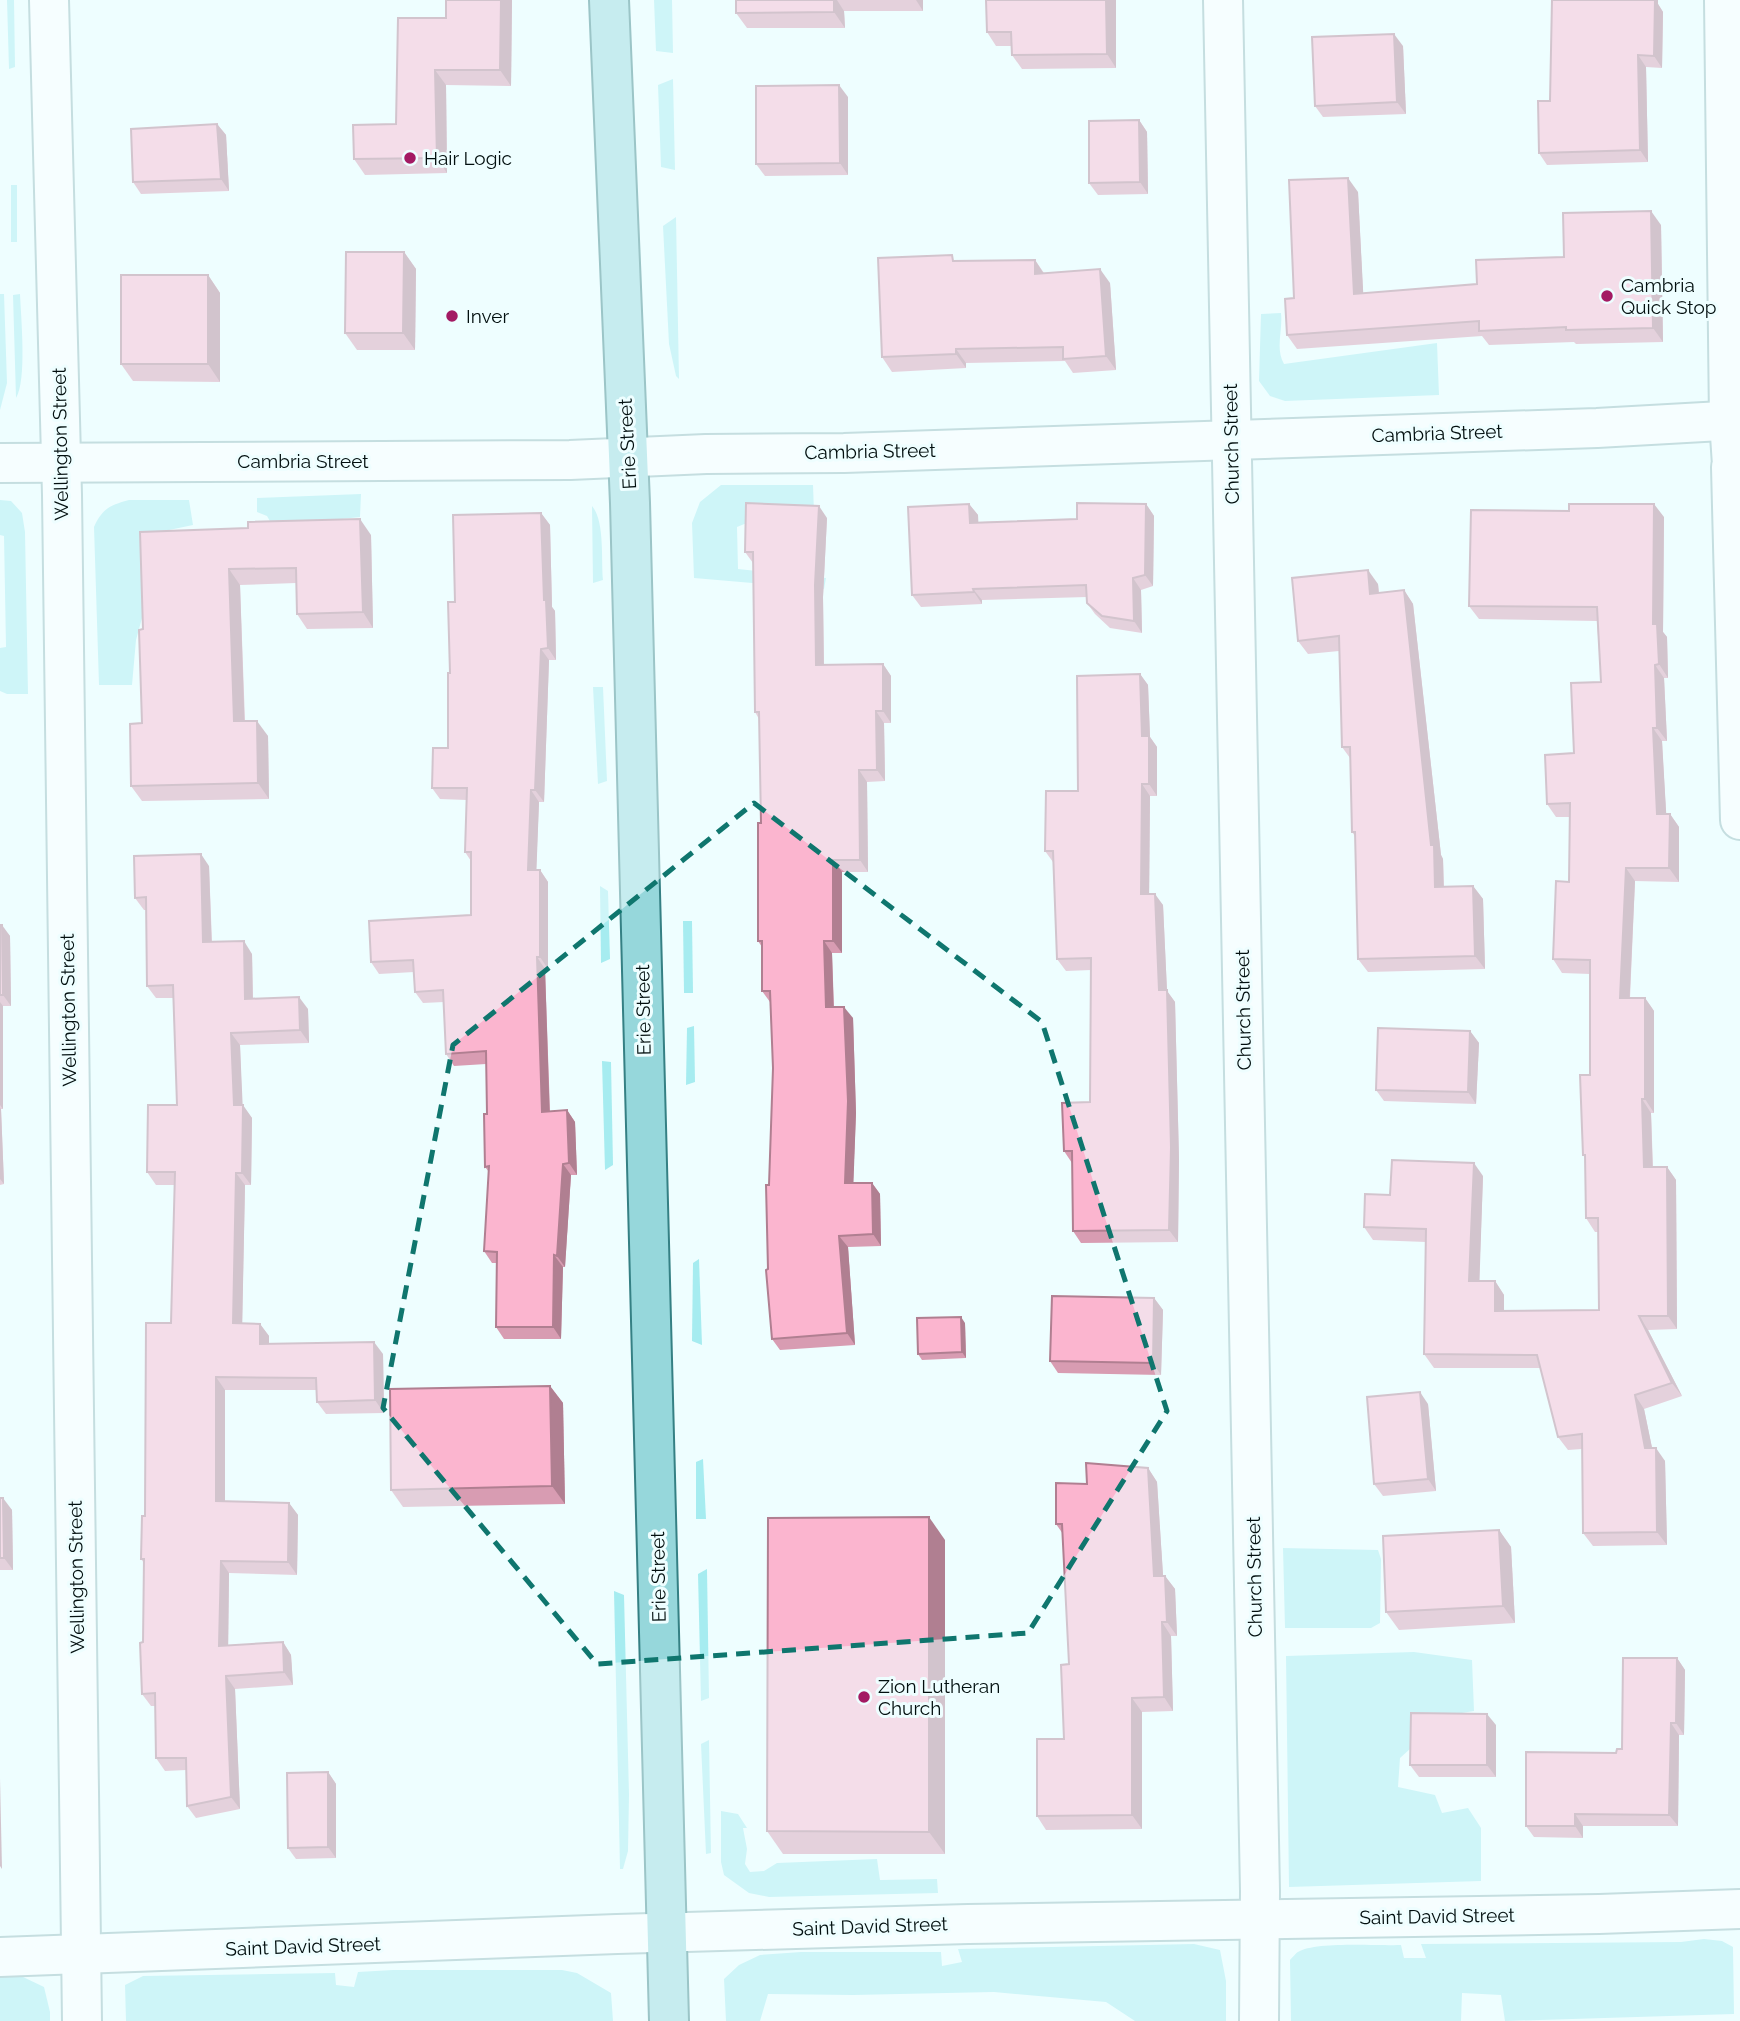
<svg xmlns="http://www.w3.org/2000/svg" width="1740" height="2021" font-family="Raleway,sans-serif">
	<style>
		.green { fill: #a6ecf0 }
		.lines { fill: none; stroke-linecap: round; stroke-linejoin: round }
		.street-casing { stroke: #92b9bb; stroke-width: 42 }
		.primary-casing { stroke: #358084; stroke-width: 42 }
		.street { stroke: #fff; stroke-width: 38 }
		.primary { stroke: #96d7db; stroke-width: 38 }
		.wall { fill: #d89cb2 }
		.shaded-wall { fill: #b07f91 }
		.building { fill: #fbb5cf; stroke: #b07f91; stroke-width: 2 }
		.marked { fill: none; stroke: #0f766e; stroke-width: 5; stroke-dasharray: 14 9; stroke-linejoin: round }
		.poi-dot { fill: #a31a63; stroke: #eefeff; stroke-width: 2.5 }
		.labels { text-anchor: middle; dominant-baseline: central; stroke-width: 6; stroke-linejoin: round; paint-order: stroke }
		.poi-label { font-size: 19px; fill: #020f0f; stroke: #eefeff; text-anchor: start }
		.street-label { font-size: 19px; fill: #020f0f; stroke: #eefeff }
	</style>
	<rect width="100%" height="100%" fill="#eefeff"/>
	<g class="green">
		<path d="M7,0H14L15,67L9,69Z"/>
		<path d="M654,0H672L673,53L656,51Z"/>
		<path d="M673,79L675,170L661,167L658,85Z"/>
		<rect x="11" y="185" width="6" height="57"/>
		<path d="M676,217L679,379L676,376L669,344L663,226Z"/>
		<path d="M0,294H4L7,383L0,410Z"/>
		<path d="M20,294C21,317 27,381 16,398L13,295Z"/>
		<path d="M1281,313C1283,331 1275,348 1284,364L1437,343L1439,395L1285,401L1270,396L1259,381L1261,314Z"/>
		<path d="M721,485H813L814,512L754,520L737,527L738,569L826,578L824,589L694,578L692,523L700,502Z"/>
		<path d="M361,494L360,517L305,523H271L267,516L257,512V498Z"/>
		<path d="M0,500L11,501L22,513L25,532L28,694H7L0,691V648L6,647L4,536L0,535Z"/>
		<path d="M129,500H189L193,525L145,535L148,596L136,640L132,685H99L94,527C102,509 110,505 129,500Z"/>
		<path d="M592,506C605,521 601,560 603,580L593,583Z"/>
		<path d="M593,687H603L607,781L598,784Z"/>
		<path d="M600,886L608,891L610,959L601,963Z"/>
		<path d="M683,921H692L693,993H684Z"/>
		<path d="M694,1026L695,1082L686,1085L687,1028Z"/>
		<path d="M602,1061L611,1062L613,1165L605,1170Z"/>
		<path d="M699,1259L702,1345L692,1341L693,1263Z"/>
		<path d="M703,1459L706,1519H696V1462Z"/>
		<path d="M1283,1548L1378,1550L1381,1559L1380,1623L1371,1628H1285Z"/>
		<path d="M707,1569L709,1698L701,1701L698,1574Z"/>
		<path d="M614,1591L624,1595L629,1795L628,1851L623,1869H620Z"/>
		<path d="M1414,1652L1472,1660L1474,1711L1413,1721L1411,1748L1400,1758L1398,1787L1435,1795L1442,1813L1468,1808L1481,1828V1881L1289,1887L1286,1656Z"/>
		<path d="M709,1740L711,1853L706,1854L701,1744Z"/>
		<path d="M721,1811L738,1814L747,1828H743L747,1849L745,1864L750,1872L764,1871L777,1863L877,1859L880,1880L937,1879L938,1893L769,1897L749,1893L724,1875L721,1862Z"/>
		<path d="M1704,1939L1722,1941L1733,1947L1734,2014L1505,2021L1501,1995L1462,1993L1461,2021H1291L1290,1960C1291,1959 1297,1952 1298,1952C1315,1941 1379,1946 1401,1945L1404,1958H1426L1421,1944L1681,1942Z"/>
		<path d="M1194,1944L1220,1950L1226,1981V2021H1135L1106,2002L994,1992L853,1995L768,1994L760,2021H726L724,1979L739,1965L760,1955L801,1952H941L942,1966L962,1962L958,1949Z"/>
		<path d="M393,1970H562L577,1973L611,1993L613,2021H126L125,1985L143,1976L335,1973L336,1985L354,1987L358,1972Z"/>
		<path d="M0,1976H21L44,1987L50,2012V2021H0Z"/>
	</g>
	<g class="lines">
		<defs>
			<g id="street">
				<path d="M49,0L62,495L82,2021"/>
				<path d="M1223,0L1260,1891L1259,2021"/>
				<path d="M1724,0L1729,420L1732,465L1731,467L1740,820"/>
				<path d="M0,463L570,460L706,454L844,453L1597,428L1740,420"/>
				<path d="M0,1957L617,1934L968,1924L1599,1914L1740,1909"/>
			</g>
			<path id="primary" d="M609,0L630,503L669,2021"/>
		</defs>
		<use href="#street" class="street-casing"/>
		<use href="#primary" class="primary-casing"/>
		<use href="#street" class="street"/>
		<use href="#primary" class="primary"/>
	</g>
	<g class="wall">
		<path d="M512,0L511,86L446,85L447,173L365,175L354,159L396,124L446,18Z"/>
		<path d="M736,0H923V11H844L845,28H747L736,13Z"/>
		<path d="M986,0H1116V68L1022,69L1012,55V46H996L987,32Z"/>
		<path d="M1658,4L1663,12L1662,68L1646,67L1648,162L1547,165L1539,153L1550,101Z"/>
		<path d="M1403,46L1406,114L1323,117L1315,106Z"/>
		<path d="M848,97V175L765,176L756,164Z"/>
		<path d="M1139,120L1147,132L1148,194L1098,195L1089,183Z"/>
		<path d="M217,124L226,135L229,191L141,194L133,182Z"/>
		<path d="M1358,192L1363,293L1477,284L1661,225L1663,342L1576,344L1574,342L1489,345L1482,336L1297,349L1287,335L1294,298Z"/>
		<path d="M404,252L416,269L415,350H357L345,333Z"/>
		<path d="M1035,260L1044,273L1110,283L1116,370L1073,373L1065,361L966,363V368L892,372L882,357L957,261Z"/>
		<path d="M208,275L220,293V382L133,381L121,364Z"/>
		<path d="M969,504L978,515V522L1077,519L1146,504L1154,516L1153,586L1141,590L1142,633L1110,628L1095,614L1087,603V597L982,600V604L921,607L912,595Z"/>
		<path d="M541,513L550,525L552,607L555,611L556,660H549L544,802H539L536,870H540L548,882V969H545L550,1111L567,1110L575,1122L577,1175H571L565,1267H563L561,1339H504L496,1327L497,1263H492L484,1251L489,1172L485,1167L487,1114L486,1064L454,1066L446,1054L444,1002L423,1003L415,992L414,972L379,974L371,962L471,915V861L465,852L467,800L440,799L432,788L448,748L450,673L455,602Z"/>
		<path d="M1664,517L1663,632L1667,637L1668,678H1664L1667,741H1662L1666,814H1670L1679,827V882L1635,881L1630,998H1645L1654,1011V1113H1651L1653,1167H1667L1676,1180L1677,1329L1648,1330L1682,1396L1644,1409L1652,1448L1665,1461L1667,1545L1593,1546L1583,1533L1582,1449L1568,1450L1558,1437L1540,1368H1434L1424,1354L1426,1242L1373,1240L1364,1227L1390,1195L1483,1176L1479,1281H1495L1504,1295V1311L1599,1310L1598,1232H1595L1586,1218L1585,1158L1583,1155L1590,1075V974L1562,973L1553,959L1569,882L1570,817H1556L1547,804L1574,753L1601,682L1597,621L1479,619L1469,606Z"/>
		<path d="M827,518L823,597L824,665L883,664L891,676V723H884L885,781L867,782L868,872H842V953H832L834,1007L853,1018L856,1113L853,1183H872L880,1194L881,1246L848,1247L855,1345L780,1350L772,1339L768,1269L769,1185L773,1068L770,1002L762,991V947L758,941L761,823L759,719L755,712L753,563L745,552Z"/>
		<path d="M140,532L371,535L373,628L307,629L297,614L296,583L240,585L245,721L268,736L269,799L142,801L131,786L142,723L143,629Z"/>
		<path d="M1378,584L1379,593L1404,590L1413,604L1441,855L1443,859L1444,887L1473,886L1483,899L1485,969L1368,972L1358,959L1355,836L1352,832L1350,758L1342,747L1339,651L1308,654L1298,641Z"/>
		<path d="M1140,674L1148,685L1150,737L1157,747V796H1150L1149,894L1163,905L1167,991L1175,1002L1179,1159L1178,1242L1081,1243L1073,1231L1072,1163L1064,1151L1090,1102L1091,970L1066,971L1057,959L1053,862L1045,851L1078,791Z"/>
		<path d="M209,866L212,942L252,954L253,998L308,1009L309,1043L240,1045L242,1105L252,1118L251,1185H245L242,1324H260L269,1336V1344L383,1354L384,1413L326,1414L317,1402L316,1390H225V1501L289,1503L298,1515L297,1575L229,1573L228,1646L283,1642L291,1655L293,1685L235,1689L240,1809L196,1818L187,1806L186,1770L165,1771L156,1758L155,1706H151L142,1694L144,1563L141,1559L145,1516L171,1323L175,1185H156L147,1172L177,1105L173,998H156L147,986L146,910H144L135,898Z"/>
		<path d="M0,925L10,936L11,1006H3V1109H1L4,1184L0,1185Z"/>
		<path d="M1470,1031L1479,1043L1476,1104L1384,1101L1376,1090Z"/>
		<path d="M1154,1298L1163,1310L1161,1375L1058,1373L1050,1361Z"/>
		<path d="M965,1323L966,1358L922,1360L918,1354Z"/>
		<path d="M550,1386L563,1403L565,1504L403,1507L391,1490Z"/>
		<path d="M1428,1404L1436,1491L1383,1496L1374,1484Z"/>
		<path d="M1148,1468L1157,1482L1163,1576H1165L1175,1589L1177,1636H1171L1173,1711L1142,1712V1829L1046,1830L1037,1816L1064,1739L1069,1664L1063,1534L1056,1524L1087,1484Z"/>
		<path d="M0,1498L12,1510L13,1570H0Z"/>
		<path d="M1499,1530L1511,1547L1515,1623L1399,1630L1386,1612Z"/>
		<path d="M945,1540V1854H783L767,1831Z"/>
		<path d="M1677,1658L1685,1670L1684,1735H1679L1678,1826H1583V1838L1534,1837L1526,1826L1622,1749Z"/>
		<path d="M1496,1725V1777H1419L1410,1765Z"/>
		<path d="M328,1772L336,1784V1858L296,1859L288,1848Z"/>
	</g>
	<g class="shaded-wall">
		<path d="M501,0H512L511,86L500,70Z"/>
		<path d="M834,0H837L844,11L845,28L834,12Z"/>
		<path d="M916,0H923V11Z"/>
		<path d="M1106,0H1116V68L1107,54Z"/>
		<path d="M1650,0H1658V4L1663,12L1662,68L1654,56Z"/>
		<path d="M1394,34L1403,46L1406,114L1397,102Z"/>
		<path d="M1638,55L1646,67L1648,162L1640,150Z"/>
		<path d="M435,70L446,85L447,173L437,158Z"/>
		<path d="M839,85L848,97V175L840,163Z"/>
		<path d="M1139,120L1147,132L1148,194L1140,182Z"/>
		<path d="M217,124L226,135L229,191L221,179Z"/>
		<path d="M1348,178L1358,192L1364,308L1354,294Z"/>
		<path d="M1651,211L1661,225L1663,342L1653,328Z"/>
		<path d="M404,252L416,269L415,350L403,333Z"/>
		<path d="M1035,260L1044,274H1035Z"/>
		<path d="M1100,269L1110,283L1116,370L1106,356Z"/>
		<path d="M208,275L220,293V382L208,364Z"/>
		<path d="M956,349L966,363V368L956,354Z"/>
		<path d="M969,504L978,515L979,534L970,523Z"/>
		<path d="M1146,504L1154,516L1153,586L1145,575Z"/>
		<path d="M1654,504L1664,517L1663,632L1667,637L1668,678L1659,664L1653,624Z"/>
		<path d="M819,506L827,518L823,597L824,677L816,665L815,585Z"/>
		<path d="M541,513L550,525L552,607L555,611L556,660L548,648L544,600Z"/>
		<path d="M360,519L371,535L373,628L363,612Z"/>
		<path d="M229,569L240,585L245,737L234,721Z"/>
		<path d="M1368,570L1378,584L1380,608L1370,594Z"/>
		<path d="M1133,578L1141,590L1142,633L1134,621Z"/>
		<path d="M973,589L982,600V604L974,592Z"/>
		<path d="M1404,590L1413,604L1441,855L1443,859L1444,901L1435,887L1431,845Z"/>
		<path d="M541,649L549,660L544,802L535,790Z"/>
		<path d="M883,664L891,676V723L883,711Z"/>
		<path d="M1655,665L1664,678L1667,741L1657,728Z"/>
		<path d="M1140,674L1148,685L1150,737L1157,747V796L1149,784L1142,736Z"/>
		<path d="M876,711L884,723L885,781L877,770Z"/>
		<path d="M257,721L268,736L269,799L258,783Z"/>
		<path d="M1653,728L1662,741L1667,827L1657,814Z"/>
		<path d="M859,770L867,782L868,872L860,860Z"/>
		<path d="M1142,784L1150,796L1149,906L1141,894Z"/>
		<path d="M531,790L539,802L536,882L528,870Z"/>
		<path d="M1670,814L1679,827V882L1669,868Z"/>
		<path d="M201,854L209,866L212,954L203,942Z"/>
		<path d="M833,860L842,872V953L833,941Z"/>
		<path d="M1626,868L1635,881L1629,1011L1620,998Z"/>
		<path d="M540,870L548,882V969L540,957Z"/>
		<path d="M1473,886L1483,899L1485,969L1475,956Z"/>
		<path d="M1155,894L1163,905L1167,991L1175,1002L1179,1159L1178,1242L1169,1230Z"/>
		<path d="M2,925L10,936L11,1006L3,995Z"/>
		<path d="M244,941L252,954L253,1011L245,999Z"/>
		<path d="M824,941L832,953L834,1019L826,1007Z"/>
		<path d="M537,957L545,969L550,1123L542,1112Z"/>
		<path d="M299,997L308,1009L309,1043L300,1030Z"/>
		<path d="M1645,998L1654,1011V1113L1645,1099Z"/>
		<path d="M0,1002L3,1006V1109L0,1105Z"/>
		<path d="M844,1007L853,1018L856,1113L853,1195L845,1183Z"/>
		<path d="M1470,1031L1479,1043L1476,1104L1468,1092Z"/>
		<path d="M231,1033L240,1045L243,1113V1105L252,1118L251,1185L242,1173L234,1105Z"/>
		<path d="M1642,1099L1651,1113L1653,1181L1644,1167Z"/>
		<path d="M0,1108L1,1109L4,1184L0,1179Z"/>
		<path d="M567,1110L575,1122L577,1175L569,1163Z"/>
		<path d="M1474,1163L1483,1176L1479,1295L1469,1281Z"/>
		<path d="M563,1164L571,1175L565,1267L557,1256Z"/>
		<path d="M1667,1167L1676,1180L1677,1329L1668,1316Z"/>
		<path d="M236,1173L245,1185L242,1336L233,1323Z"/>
		<path d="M872,1183L880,1194L881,1246L873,1234Z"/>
		<path d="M839,1236L848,1247L855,1345L847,1333Z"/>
		<path d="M554,1255L563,1267L561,1339L553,1327Z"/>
		<path d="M1495,1281L1504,1295V1324L1495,1311Z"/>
		<path d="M1154,1298L1163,1310L1161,1375L1153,1363Z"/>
		<path d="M1639,1316L1648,1330L1682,1396L1672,1383Z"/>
		<path d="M961,1317L965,1323L966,1358L962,1352Z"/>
		<path d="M260,1324L269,1336V1356L260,1344Z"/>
		<path d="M374,1342L383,1354L384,1413L375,1400Z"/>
		<path d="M216,1377L225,1390V1514L216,1501Z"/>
		<path d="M550,1386L563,1403L565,1504L552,1486Z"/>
		<path d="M1420,1392L1428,1404L1436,1491L1428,1479Z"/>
		<path d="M1635,1395L1644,1409L1655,1462L1645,1448Z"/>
		<path d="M1656,1448L1665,1461L1667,1545L1657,1532Z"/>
		<path d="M1148,1468L1157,1482L1164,1590L1154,1576Z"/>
		<path d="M3,1498L12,1510L13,1570L4,1558Z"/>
		<path d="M289,1503L298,1515L297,1575L288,1562Z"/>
		<path d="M929,1517L945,1540V1854L929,1832Z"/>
		<path d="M1499,1530L1511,1547L1515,1623L1503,1606Z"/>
		<path d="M221,1561L229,1573L228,1659L219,1646Z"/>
		<path d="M1165,1576L1175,1589L1177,1636L1167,1622Z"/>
		<path d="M1162,1622L1171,1636L1173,1711L1164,1697Z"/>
		<path d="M283,1642L291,1655L293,1685L284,1672Z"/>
		<path d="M1677,1658L1685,1670L1684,1735L1676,1723Z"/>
		<path d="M226,1676L235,1689L240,1809L231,1797Z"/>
		<path d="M1132,1698L1142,1712V1829L1132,1815Z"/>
		<path d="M1487,1714L1496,1725V1777L1487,1765Z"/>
		<path d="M1671,1723L1679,1735L1678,1826L1669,1815Z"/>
		<path d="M328,1772L336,1784V1858L328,1847Z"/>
		<path d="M0,1778L2,1869L0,1866Z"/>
		<path d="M1575,1814L1583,1826V1838L1575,1826Z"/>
	</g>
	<g class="building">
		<path d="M446,0H501L500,70H435L437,158L354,159L353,125L396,124L398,18H446Z"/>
		<path d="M736,0H834V12L736,13Z"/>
		<path d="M986,0H1106L1107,54L1012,55L1011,32H987Z"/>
		<path d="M1552,0H1655L1654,56L1638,55L1640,150L1539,153L1538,101H1550Z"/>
		<path d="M1394,34L1397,102L1315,106L1312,37Z"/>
		<path d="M839,85L840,163L756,164V86Z"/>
		<path d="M1139,120L1140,182L1089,183V121Z"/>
		<path d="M217,124L221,179L133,182L131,129Z"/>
		<path d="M1348,178L1354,294L1477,284L1476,260L1564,257L1563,213L1651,211L1653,328L1566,330V327L1479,331V321L1287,335L1285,299L1294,298L1289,180Z"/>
		<path d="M346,252H404L403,333H345Z"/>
		<path d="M952,255L953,261L1035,260V274L1100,269L1106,356L1063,359V347L956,349V354L882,357L878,258Z"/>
		<rect x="121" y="275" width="87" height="89"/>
		<path d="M746,503L819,506L815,585L816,665L883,664V711H876L877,770H859L860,860H833V941H824L826,1007H844L848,1101L845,1183H872L873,1234L839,1236L847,1333L772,1339L766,1270L768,1269L766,1185H769L773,1068L770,991H762V941H758V823H761L759,712H755L753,552H745Z"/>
		<path d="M1077,503L1146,504L1145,575L1133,578L1134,621L1102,616L1087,603L1086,585L973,589L974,592L912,595L908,507L969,504L970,523L1077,519Z"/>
		<path d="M1569,504H1654L1653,624H1657L1659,664L1655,665L1657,728H1653L1657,814H1670L1669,868H1626L1620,998H1645V1099H1642L1644,1167H1667L1668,1316H1639L1672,1383L1635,1395L1645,1448H1656L1657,1532L1583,1533L1582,1434L1558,1437L1537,1355L1424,1354L1426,1229L1364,1227L1365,1194L1390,1195L1392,1160L1474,1163L1469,1281H1495V1311L1599,1310L1598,1218H1586L1585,1155H1583L1580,1075H1590V960L1553,959L1556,881L1569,882L1570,803L1547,804L1545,755L1574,753L1571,683L1601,682L1597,607L1469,606L1471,510L1569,511Z"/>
		<path d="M541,513L544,600H546L548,648L541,649L535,790H531L528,870H540V957H537L542,1112L567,1110L569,1163L563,1164L557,1256L554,1255L553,1327H496L497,1252L484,1251L489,1166L485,1167L484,1114H487L486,1051L446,1054L443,990L415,992L413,960L371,962L369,921L471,915V852H465L467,788H432L433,748H448V673H450L448,602H455L453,515Z"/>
		<path d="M360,519L363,612L297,614L296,568L229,569L234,721H257L258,783L131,786L130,724L142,723L139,630L143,629L140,532L248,528V522Z"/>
		<path d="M1368,570L1370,594L1404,590L1431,845H1434L1435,887L1473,886L1475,956L1358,959L1355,832H1352L1350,747H1342L1339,636L1298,641L1292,578Z"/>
		<path d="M1140,674L1142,736H1149V784H1142L1141,894H1155L1159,990H1167L1171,1147L1169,1230L1073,1231L1072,1151H1064L1062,1103L1090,1102L1091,958L1057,959L1053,851H1045L1046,791H1078L1077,676Z"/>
		<path d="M201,854L203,942L244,941L245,999L299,997L300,1030L231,1033L234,1105H243L242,1173H236L233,1323L260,1324V1344L374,1342L375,1400L317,1402L316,1378L216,1377V1501L289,1503L288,1562L221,1561L219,1646L283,1642L284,1672L226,1676L231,1797L187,1806L186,1758H156L155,1693L142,1694L140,1643L143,1642L144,1559H141L142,1516H145L146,1323H171L175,1172H147L148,1105H177L173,985L147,986L146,897L135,898L134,856Z"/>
		<path d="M0,925H2L3,995H0Z"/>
		<path d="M1378,1028L1470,1031L1468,1092L1376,1090Z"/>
		<path d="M1052,1296L1154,1298L1153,1363L1050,1361Z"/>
		<path d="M961,1317L962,1352L918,1354L917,1318Z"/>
		<path d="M550,1386L552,1486L391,1490L390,1389Z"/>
		<path d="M1420,1392L1428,1479L1374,1484L1367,1397Z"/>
		<path d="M1086,1463L1148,1468L1154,1576H1165L1167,1622H1162L1164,1697L1132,1698V1815L1037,1816V1739H1064L1061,1665L1069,1664L1062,1524H1056V1483L1087,1484Z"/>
		<path d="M0,1498H3L4,1558H0Z"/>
		<path d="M929,1517V1832L767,1831L768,1518Z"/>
		<path d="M1499,1530L1503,1606L1386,1612L1383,1536Z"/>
		<path d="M1623,1658H1677L1676,1723H1671L1669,1815L1575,1814V1826H1526V1752L1616,1753L1617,1749H1622Z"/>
		<path d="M1411,1713L1487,1714V1765H1410Z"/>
		<path d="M328,1772V1847L288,1848L287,1773Z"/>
	</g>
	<path d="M0 0H1740V2021H0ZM754,803L1042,1022L1167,1411L1028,1633L597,1664L383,1408L453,1045Z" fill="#eefeff" fill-opacity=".55" fill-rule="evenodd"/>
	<path class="marked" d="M754,803L1042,1022L1167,1411L1028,1633L597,1664L383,1408L453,1045Z"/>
	<g class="poi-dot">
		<circle cx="410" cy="158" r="7"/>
		<circle cx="1607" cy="296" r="7"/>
		<circle cx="452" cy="316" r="7"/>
		<circle cx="864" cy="1697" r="7"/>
	</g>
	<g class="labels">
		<g class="poi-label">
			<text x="424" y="158">Hair Logic</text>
			<text x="1621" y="285">Cambria<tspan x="1621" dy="22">Quick Stop</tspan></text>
			<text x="466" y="316">Inver</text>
			<text x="878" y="1686">Zion Lutheran<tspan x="878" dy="22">Church</tspan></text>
		</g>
		<g class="street-label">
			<text transform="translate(1437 433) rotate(-2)">Cambria Street</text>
			<text transform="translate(60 444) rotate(-91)">Wellington Street</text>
			<text transform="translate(627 444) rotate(-93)">Erie Street</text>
			<text transform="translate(1231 444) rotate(-91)">Church Street</text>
			<text transform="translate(870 451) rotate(-1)">Cambria Street</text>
			<text x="303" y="461">Cambria Street</text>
			<text transform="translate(68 1010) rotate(-91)">Wellington Street</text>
			<text transform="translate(643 1010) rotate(-91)">Erie Street</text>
			<text transform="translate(1243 1010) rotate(-91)">Church Street</text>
			<text transform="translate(76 1577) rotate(-91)">Wellington Street</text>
			<text transform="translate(658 1577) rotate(-91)">Erie Street</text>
			<text transform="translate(1254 1577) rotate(-91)">Church Street</text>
			<text transform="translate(1437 1916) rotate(-1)">Saint David Street</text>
			<text transform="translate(870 1926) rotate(-2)">Saint David Street</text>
			<text transform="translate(303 1946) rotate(-2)">Saint David Street</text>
		</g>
	</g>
</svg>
